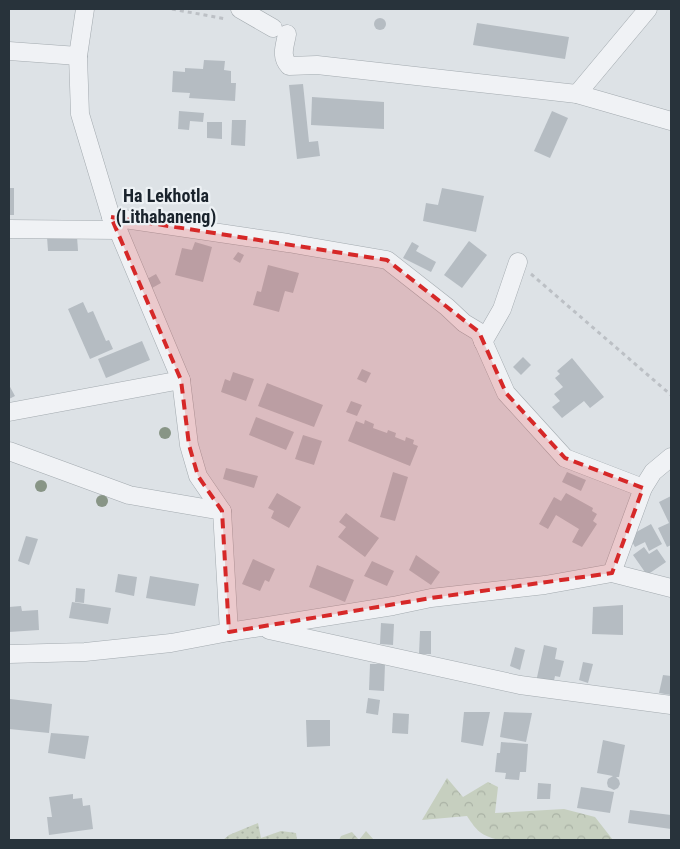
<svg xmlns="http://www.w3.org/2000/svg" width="680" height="849" font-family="'Roboto Condensed',sans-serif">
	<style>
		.grass { fill: url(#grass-dots) }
		.forest { fill: url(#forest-crowns) }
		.building { fill: #b5bcc2 }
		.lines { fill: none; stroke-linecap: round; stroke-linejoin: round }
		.minor-casing { stroke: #a3aaaf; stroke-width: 19 }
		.path { stroke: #bcc0c5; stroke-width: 3; stroke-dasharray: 4 4; stroke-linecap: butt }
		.minor { stroke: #f0f2f5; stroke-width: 18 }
		.tree { fill: #889586 }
		.marked { fill: #d62828; fill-opacity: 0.2; stroke: #d62828; stroke-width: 4; stroke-dasharray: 10 6; stroke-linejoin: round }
		.labels { text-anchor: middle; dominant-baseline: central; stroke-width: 4.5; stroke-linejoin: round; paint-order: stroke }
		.district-label { font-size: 18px; font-weight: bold; fill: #1a232c; stroke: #edf1f4 }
	</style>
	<defs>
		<pattern id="grass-dots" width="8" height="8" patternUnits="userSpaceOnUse" patternTransform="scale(1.25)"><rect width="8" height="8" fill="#c6cfbf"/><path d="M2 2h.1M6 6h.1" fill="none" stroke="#aab2a5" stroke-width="1.8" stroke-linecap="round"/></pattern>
		<pattern id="forest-crowns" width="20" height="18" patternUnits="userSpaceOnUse" patternTransform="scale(1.25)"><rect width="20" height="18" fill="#c6cfbf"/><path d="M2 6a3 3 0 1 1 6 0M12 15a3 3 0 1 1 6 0" fill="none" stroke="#aab2a5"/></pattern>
	</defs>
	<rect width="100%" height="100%" fill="#dde2e6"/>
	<path class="grass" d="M258,823L261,838L281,831L296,833L297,840H223L229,835Z"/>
	<g class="forest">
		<path d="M447,778L463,797L488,782L498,787L495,813L564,809L595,817L613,840H499C480,835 477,831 467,816L422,820Z"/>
		<path d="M366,831L374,840H339L341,836L352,832L359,840Z"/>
	</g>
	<g class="building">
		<circle cx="380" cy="24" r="6"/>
		<path d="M477,23L569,37L565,59L473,45Z"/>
		<path d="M204,60L225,61L224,70L231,71V83H236L235,101L189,98L190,93L172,92L173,71L185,72V68L203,69Z"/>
		<path d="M303,84L309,142L318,141L320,156L297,159L289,85Z"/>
		<path d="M312,97L384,102V129L311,125Z"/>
		<path d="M179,111L204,113L203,122L190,121L189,130L178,129Z"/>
		<path d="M552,111L568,118L550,158L534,151Z"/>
		<path d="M232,120H246L245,146L231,145Z"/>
		<path d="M207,122H222V139L207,138Z"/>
		<rect x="9" y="188" width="5" height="27"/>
		<path d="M442,188L484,196L476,232L423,221L426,203L438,205Z"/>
		<path d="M77,236L78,251H48L47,237Z"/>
		<path d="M469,241L487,255L462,288L444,275Z"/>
		<path d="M195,242L212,247L203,282L175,275L182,248L192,250Z"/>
		<path d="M412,242L419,246L416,251L436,262L431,272L403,258Z"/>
		<path d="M238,252L244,255L240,263L233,259Z"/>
		<path d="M268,265L299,273L293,293L285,291L279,312L253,305L257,291L261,292Z"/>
		<path d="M156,274L161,283L152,288L147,279Z"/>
		<path d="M83,302L88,313L93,311L106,341L109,340L113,349L90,359L68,309Z"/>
		<path d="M142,341L150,360L106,378L98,359Z"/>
		<path d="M523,357L531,365L521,375L513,367Z"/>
		<path d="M572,358L604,397L590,408L584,401L562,418L552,407L560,401L554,394L563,387L555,378L560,374L557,371Z"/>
		<path d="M362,369L371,373L366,383L357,379Z"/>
		<path d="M233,372L254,379L246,401L221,392L225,379L230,381Z"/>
		<path d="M267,383L323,405L314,427L258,406Z"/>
		<path d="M9,385L15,396L9,399Z"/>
		<path d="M351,401L362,405L357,416L346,412Z"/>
		<path d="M256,417L294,432L286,450L249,435Z"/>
		<path d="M365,420L374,424L373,428L387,433L388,430L396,433L395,437L405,441L406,437L414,440L413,444L418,446L410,466L348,441L356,421L364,424Z"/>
		<path d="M303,435L322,441L314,465L295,459Z"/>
		<path d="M226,468L258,476L254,488L223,479Z"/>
		<path d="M393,472L408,477L395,521L380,517Z"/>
		<path d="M567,472L586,480L581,491L562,482Z"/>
		<path d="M277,493L301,507L289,528L271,518L274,511L268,508Z"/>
		<path d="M566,493L593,508L592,511L597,514L593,521L597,524L582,547L572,542L579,529L556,515L548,529L539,524L554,497L561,501Z"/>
		<path d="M671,496V545L667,547L658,528L669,523L659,502Z"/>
		<path d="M346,513L379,538L365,557L338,537L346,527L339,522Z"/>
		<path d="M651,524L662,544L649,551L645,542L635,547L629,536Z"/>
		<path d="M26,536L38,539L29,565L18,561Z"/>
		<path d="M644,547L649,554L657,549L666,562L647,575L633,555Z"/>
		<path d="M416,555L440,572L431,585L409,570Z"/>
		<path d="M253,559L275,569L269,582L265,580L260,591L242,584Z"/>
		<path d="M372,561L394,571L387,586L364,576Z"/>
		<path d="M317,565L354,580L345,602L309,587Z"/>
		<path d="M118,574L137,577L134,596L115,592Z"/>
		<path d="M150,576L199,584L195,606L146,598Z"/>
		<path d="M76,588L85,589L84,603L75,602Z"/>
		<path d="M72,602L111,608L108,624L69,618Z"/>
		<path d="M623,605V635L592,634L593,607Z"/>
		<path d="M21,606L22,611L38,610L39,630L9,632V607Z"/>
		<path d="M381,623L394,624L393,645L380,644Z"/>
		<path d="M420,631H431V654H419Z"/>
		<path d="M544,645L557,648L555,659L564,661L560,677L555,676L553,685L536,682Z"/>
		<path d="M515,647L525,650L520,670L510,666Z"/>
		<path d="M583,662L593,664L588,683L579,680Z"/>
		<path d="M370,664H385L384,691L369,690Z"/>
		<path d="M663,675L671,676V695L659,693Z"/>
		<path d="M368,698L380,700L378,715L366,713Z"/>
		<path d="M10,699L52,704L49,733L9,729Z"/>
		<path d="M464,712H490L483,746L461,742Z"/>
		<path d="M504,712L532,713L526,742L500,737Z"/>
		<path d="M393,713L409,714L408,734L392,733Z"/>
		<path d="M306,720H330V746L307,747Z"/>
		<path d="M51,733L89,736L85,759L48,753Z"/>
		<path d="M603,740L625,745L619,777H616L619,780L620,784L618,788L614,790L608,787L607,783L608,779L613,776L597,773Z"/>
		<path d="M501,742L528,744L526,772H520L519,780L505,779L506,773L495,772L497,753H500Z"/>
		<path d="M538,783L551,784L550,799H537Z"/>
		<path d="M581,787L614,792L610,813L577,808Z"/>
		<path d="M73,794V799L82,798L83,806L90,805L93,829L49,835L47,817H52L49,797Z"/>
		<path d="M630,810L671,815V829L628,823Z"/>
	</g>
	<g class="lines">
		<defs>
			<g id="minor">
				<path d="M240,9L273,28"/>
				<path d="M287,34C285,46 280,56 289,66L317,65L577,94L671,121"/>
				<path d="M9,51L78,56L80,114L111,217"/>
				<path d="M78,56L85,9"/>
				<path d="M577,94L648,9"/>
				<path d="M9,229L118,230"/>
				<path d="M483,342L502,309L518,262"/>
				<path d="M9,412L181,380"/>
				<path d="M9,451L129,495L222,511L229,632"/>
				<path d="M222,511L198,476L189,445L181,380L118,230L111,217L288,243L387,260L447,307L464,323L479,332L506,393L565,458L643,488"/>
				<path d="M612,573L643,488L653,472L671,457"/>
				<path d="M269,630L520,685L671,705"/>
				<path d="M9,654L85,652L171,643L229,632L393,606L431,598L545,585L612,573L671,588"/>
			</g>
		</defs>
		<use href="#minor" class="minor-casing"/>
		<g class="path">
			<path d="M172,9L226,19"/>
			<path d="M531,274L671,395"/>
		</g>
		<use href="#minor" class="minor"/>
	</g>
	<g class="tree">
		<circle cx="165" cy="433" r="6"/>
		<circle cx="41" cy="486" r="6"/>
		<circle cx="102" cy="501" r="6"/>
	</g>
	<path class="marked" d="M111,217L387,260L479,332L506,393L565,458L643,488L612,573L431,598L229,632L222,511L198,476L189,445L181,380Z"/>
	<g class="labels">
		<g class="district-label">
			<text x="166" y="195">Ha Lekhotla<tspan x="166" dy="21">(Lithabaneng)</tspan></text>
		</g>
	</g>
	<rect width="680" height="849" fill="none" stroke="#28333b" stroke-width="20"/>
</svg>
